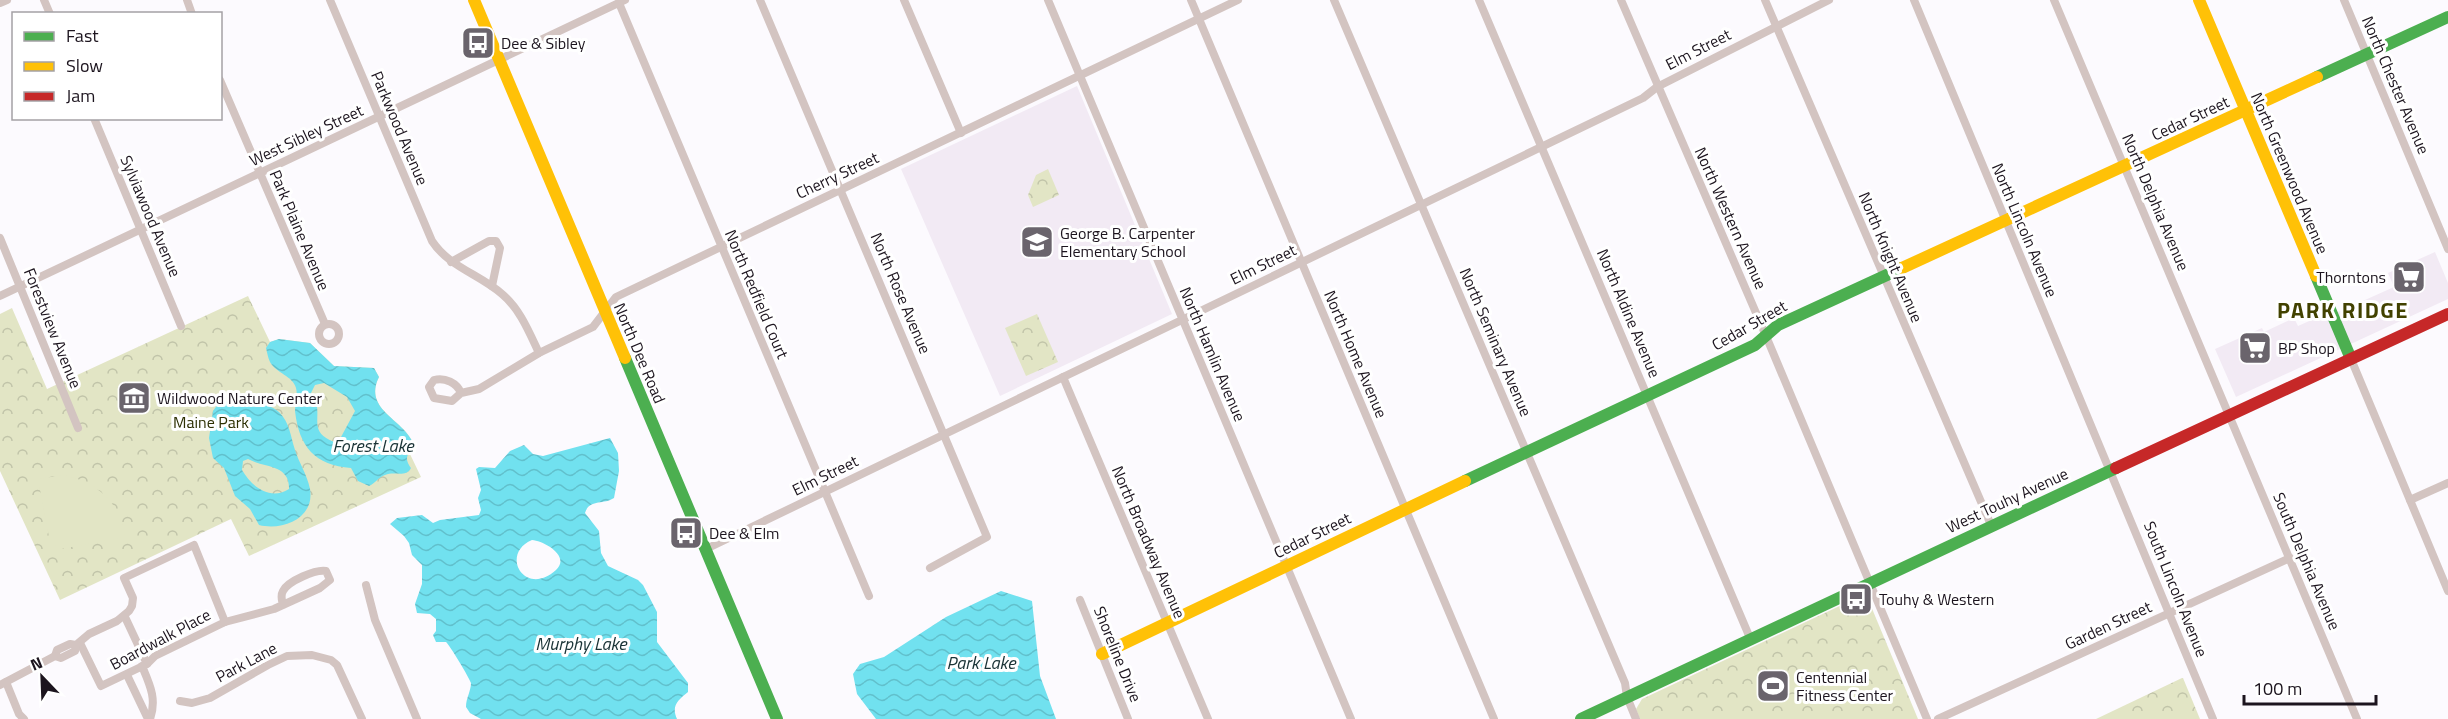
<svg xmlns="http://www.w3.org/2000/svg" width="2448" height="719" font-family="'Titillium Web',sans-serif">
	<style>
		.built { fill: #f2eaf4 }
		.forest { fill: url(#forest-crowns) }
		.pitch { fill: #e2e5c5 }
		.water { fill: url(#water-waves); fill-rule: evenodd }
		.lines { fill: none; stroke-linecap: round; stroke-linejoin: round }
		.street { stroke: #d3c4c1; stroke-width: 8 }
		.fast { stroke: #4caf50; stroke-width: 12 }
		.slow { stroke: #ffc107; stroke-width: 12 }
		.jam { stroke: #c62828; stroke-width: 12 }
		.labels { text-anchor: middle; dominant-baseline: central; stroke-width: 6; stroke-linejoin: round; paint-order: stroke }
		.poi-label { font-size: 16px; fill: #1c141e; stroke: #fff; text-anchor: start }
		.street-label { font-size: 16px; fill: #1c141e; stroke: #fff }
		.park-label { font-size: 16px; fill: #2d3003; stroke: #fff }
		.water-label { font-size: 18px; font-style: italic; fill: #1a3336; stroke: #fff }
		.district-label { font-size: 22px; font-weight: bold; letter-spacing: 1.5px; fill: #424200; stroke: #fff }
	</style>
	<defs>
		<pattern id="forest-crowns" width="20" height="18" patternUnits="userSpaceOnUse" patternTransform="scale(1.5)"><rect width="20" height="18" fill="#e2e5c5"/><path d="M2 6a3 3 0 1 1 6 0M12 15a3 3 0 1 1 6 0" fill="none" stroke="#c1c4a9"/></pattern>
		<pattern id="water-waves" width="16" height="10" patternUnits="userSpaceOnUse" patternTransform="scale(1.5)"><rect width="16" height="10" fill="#71e1ef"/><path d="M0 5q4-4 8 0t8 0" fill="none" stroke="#61c0cc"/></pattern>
	</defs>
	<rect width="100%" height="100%" fill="#fcfafe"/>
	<g class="built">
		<path d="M1077,86L1172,314L1000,396L901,169Z"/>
		<path d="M2435,252L2448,283V299L2236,397L2215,349L2262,328L2264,332L2294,318L2298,326L2325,314L2327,317L2394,287L2388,273Z"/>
	</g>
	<g class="forest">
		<path d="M1048,169L1059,195L1033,207L1028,195L1036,175Z"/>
		<path d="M248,296L270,342L279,339L310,343L334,366L374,368L379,377C362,411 407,420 414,446L409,452L421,477L249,556L231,519L60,600L0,471V314L12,308L47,389Z"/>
		<path d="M1037,314L1058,362L1026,376L1005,328Z"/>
		<path d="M1863,595L1868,599L1918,719H1640L1636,709L1642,699Z"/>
		<path d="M2183,678L2200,719H2096L2182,678Z"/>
	</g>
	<path class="pitch" d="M63,475C96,481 121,503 125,537L61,549L50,542L38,479Z"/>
	<g class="water">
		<path d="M279,339L310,343L334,366L374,368L379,377C362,411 407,420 414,446C407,455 404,458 411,468C406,478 395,471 385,475C378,477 376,483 369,486L358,481L351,468C315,465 299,447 295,411C295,404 298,395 296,388C293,376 276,373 270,362C268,358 267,352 266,348L270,342ZM324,383L347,397L355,411L341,437L334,442C309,432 321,419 316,402C315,399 313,396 311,393L315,385Z"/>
		<path d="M234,399C247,400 269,403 279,412C290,423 290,435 295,450C299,463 307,474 310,489C315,518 283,531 259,525L250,509L235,496L224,468L213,458L209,438L213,411L218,404ZM248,459C264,468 290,464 289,489C270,501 252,487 242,470L243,461Z"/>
		<path d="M610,438L618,453L619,471L614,498C603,505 589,499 585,513L599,531L601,553L608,566L638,580L643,585L657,612V642L688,683V692C678,700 671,706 677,719H481L470,713L466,707C466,698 471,691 471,683C470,679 449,644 446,642H436L433,635L436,631V619L430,614L417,613L415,604L422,584V565L412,555L409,543L404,536L390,524L397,518L422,515L433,523L440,520L479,515L481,510L478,498L481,490L476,469L479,467L495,468L510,451L524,445L533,454L543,456ZM532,540C544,541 571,556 556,570C525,598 499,554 532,540Z"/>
		<path d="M1001,591L1032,601L1040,676L1056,719H876L857,694L853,674L860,664L884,657L946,617Z"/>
	</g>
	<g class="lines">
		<g class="street">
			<path d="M44,0L50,14"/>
			<path d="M187,0L192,14"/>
			<path d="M330,0L432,241C449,267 479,274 502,294C520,309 529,332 539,353"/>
			<path d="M760,0L987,537L930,568"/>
			<path d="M904,0L961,133"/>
			<path d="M1048,0L1351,719"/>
			<path d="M1191,0L1494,719"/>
			<path d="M1334,0L1625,683L1627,697L1636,719"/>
			<path d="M1479,0L1750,638"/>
			<path d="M1621,0L1766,336L1927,719"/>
			<path d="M1765,0L1991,525"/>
			<path d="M1914,0L2213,719"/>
			<path d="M2054,0L2357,719"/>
			<path d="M2344,0L2448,249"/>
			<path d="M0,3L7,0"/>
			<path d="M619,3L869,596"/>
			<path d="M220,80L325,324"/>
			<path d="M94,118L181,326"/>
			<path d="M0,238L78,428"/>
			<path d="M451,262L489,241H496L500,248L492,286"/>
			<path d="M0,296L625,0"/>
			<circle cx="329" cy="334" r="10"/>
			<path d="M2351,359L2448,591"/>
			<path d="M1063,377L1208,719"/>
			<path d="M461,393C457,383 445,377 434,380L429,387L434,398L452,401L461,393L479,389L539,353L593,327L616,297L1238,0"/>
			<path d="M2410,500L2448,483"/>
			<path d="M706,549L1643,98L1657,87L1829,0"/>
			<path d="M366,585L375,620L417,719"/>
			<path d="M1080,600L1128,719"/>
			<path d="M125,617L147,664"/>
			<path d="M80,643L101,686L147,664L155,656L225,622L274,609L320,588L330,580L326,571C316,569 288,581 283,591C280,596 282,600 283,605"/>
			<path d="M55,656L57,650L70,644L76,645L89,634L117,621L129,611L132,606L133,598L124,578L194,545L225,622"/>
			<path d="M142,666C150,685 157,699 150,719"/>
			<path d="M127,675L148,719"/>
			<path d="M6,682L19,714L24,719"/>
			<path d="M0,685L55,656L61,658L75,651L76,645"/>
			<path d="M180,701L192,703L210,698L268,665L287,656L312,655L331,660L337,665L362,719"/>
			<path d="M1938,719L2290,558"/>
		</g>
		<g class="fast">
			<path d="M2317,77L2448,17"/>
			<path d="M2316,276L2351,359"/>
			<path d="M625,358L777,719"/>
			<path d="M1465,481L1755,345L1778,325L1902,268"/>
			<path d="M1581,719L2116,468"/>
		</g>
		<g class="slow">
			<path d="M474,0L625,358"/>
			<path d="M2199,0L2316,276"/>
			<path d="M1902,268L2317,77"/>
			<path d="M1102,654L1465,481"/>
		</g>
		<path class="jam" d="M2116,468L2448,314"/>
	</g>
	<defs>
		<symbol id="bus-square" viewBox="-11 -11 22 22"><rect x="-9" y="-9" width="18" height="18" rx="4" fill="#6a646c" stroke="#fff"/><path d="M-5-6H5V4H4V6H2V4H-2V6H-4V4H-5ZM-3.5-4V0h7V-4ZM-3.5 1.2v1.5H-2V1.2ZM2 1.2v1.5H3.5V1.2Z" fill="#fff"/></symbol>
		<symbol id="school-square" viewBox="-11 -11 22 22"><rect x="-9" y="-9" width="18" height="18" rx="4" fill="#6a646c" stroke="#fff"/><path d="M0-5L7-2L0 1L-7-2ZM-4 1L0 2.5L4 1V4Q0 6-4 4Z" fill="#fff"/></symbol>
		<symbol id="supermarket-square" viewBox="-11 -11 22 22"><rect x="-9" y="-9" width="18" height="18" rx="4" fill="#6a646c" stroke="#fff"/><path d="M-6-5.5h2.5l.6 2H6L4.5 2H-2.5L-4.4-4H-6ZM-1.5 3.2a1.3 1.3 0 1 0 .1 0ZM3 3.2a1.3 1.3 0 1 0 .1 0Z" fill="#fff"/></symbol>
		<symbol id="museum-square" viewBox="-11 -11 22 22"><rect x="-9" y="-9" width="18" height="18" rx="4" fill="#6a646c" stroke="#fff"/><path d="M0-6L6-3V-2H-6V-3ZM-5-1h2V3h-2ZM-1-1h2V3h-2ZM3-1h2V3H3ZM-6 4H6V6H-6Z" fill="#fff"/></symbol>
		<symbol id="stadium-square" viewBox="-11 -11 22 22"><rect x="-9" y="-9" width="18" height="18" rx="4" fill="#6a646c" stroke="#fff"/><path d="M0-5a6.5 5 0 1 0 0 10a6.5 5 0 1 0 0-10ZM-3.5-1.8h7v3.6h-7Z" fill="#fff"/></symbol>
	</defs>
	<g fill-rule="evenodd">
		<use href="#bus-square" x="459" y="24" width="38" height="38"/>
		<use href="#school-square" x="1018" y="223" width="38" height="38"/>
		<use href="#supermarket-square" x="2390" y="258" width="38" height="38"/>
		<use href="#supermarket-square" x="2236" y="329" width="38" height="38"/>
		<use href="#museum-square" x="115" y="379" width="38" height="38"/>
		<use href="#bus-square" x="667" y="514" width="38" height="38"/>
		<use href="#bus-square" x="1837" y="580" width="38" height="38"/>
		<use href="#stadium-square" x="1754" y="667" width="38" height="38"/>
	</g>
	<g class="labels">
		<g class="poi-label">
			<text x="501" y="43">Dee &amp; Sibley</text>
			<text x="1060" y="233">George B. Carpenter<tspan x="1060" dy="18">Elementary School</tspan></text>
			<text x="2386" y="277" text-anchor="end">Thorntons</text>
			<text x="2278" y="348">BP Shop</text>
			<text x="157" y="398">Wildwood Nature Center</text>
			<text x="709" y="533">Dee &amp; Elm</text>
			<text x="1879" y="599">Touhy &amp; Western</text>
			<text x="1796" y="677">Centennial<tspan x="1796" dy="18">Fitness Center</tspan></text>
		</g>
		<g class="street-label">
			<text transform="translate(1698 49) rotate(-27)">Elm Street</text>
			<text transform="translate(2396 85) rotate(67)">North Chester Avenue</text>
			<text transform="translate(2190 118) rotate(-25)">Cedar Street</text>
			<text transform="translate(400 128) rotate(67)">Parkwood Avenue</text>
			<text transform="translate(306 135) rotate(-25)">West Sibley Street</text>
			<text transform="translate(2290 173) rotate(67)">North Greenwood Avenue</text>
			<text transform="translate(837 175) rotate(-25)">Cherry Street</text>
			<text transform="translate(2156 202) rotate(67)">North Delphia Avenue</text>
			<text transform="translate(151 216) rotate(67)">Sylviawood Avenue</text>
			<text transform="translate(1731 218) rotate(66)">North Western Avenue</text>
			<text transform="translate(300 230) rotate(67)">Park Plaine Avenue</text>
			<text transform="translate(2025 230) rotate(67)">North Lincoln Avenue</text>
			<text transform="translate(1891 257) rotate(67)">North Knight Avenue</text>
			<text transform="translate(1263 264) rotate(-26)">Elm Street</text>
			<text transform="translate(901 293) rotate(67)">North Rose Avenue</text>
			<text transform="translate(757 294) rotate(67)">North Redfield Court</text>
			<text transform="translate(1629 313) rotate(67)">North Aldine Avenue</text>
			<text transform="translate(1749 325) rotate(-30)">Cedar Street</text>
			<text transform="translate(53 328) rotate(68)">Forestview Avenue</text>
			<text transform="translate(1496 342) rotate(67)">North Seminary Avenue</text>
			<text transform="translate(640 353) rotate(67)">North Dee Road</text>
			<text transform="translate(1213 354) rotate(67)">North Hamlin Avenue</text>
			<text transform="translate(1356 354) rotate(67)">North Home Avenue</text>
			<text transform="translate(825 475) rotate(-26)">Elm Street</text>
			<text transform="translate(2007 500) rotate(-25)">West Touhy Avenue</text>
			<text transform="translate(1312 535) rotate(-26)">Cedar Street</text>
			<text transform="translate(1149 542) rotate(67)">North Broadway Avenue</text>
			<text transform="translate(2307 561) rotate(67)">South Delphia Avenue</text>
			<text transform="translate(2176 589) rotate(68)">South Lincoln Avenue</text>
			<text transform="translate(2108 625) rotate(-25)">Garden Street</text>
			<text transform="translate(160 639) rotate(-28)">Boardwalk Place</text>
			<text transform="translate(1118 654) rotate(68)">Shoreline Drive</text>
			<text transform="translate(246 662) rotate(-28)">Park Lane</text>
		</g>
		<g class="park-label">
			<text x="211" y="422">Maine Park</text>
		</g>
		<g class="water-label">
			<text x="373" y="445">Forest Lake</text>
			<text x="581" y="643">Murphy Lake</text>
			<text x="981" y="662">Park Lake</text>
		</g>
		<g class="district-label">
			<text x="2343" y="310">PARK RIDGE</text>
		</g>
	</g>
	<rect x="12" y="12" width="210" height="108" fill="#ffffff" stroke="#a4a1a5" stroke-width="1.5"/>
	<rect x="24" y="32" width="30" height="9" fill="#4caf50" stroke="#a4a1a5" stroke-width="1.5"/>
	<text x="66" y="42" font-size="18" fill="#1c141e">Fast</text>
	<rect x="24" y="62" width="30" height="9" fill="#ffc107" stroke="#a4a1a5" stroke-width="1.5"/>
	<text x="66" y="72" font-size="18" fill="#1c141e">Slow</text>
	<rect x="24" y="92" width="30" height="9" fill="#c62828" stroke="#a4a1a5" stroke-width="1.5"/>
	<text x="66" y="102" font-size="18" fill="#1c141e">Jam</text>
	<g transform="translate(42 677) rotate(337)" stroke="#ffffff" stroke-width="4.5" paint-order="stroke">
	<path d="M0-4.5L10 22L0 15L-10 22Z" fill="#1c141e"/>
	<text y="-9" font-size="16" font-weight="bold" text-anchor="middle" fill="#1c141e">N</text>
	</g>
	<path d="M2244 695v9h132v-9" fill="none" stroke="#1c141e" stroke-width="3"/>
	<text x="2253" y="695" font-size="18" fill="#1c141e" stroke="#ffffff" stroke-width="4.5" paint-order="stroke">100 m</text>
</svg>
